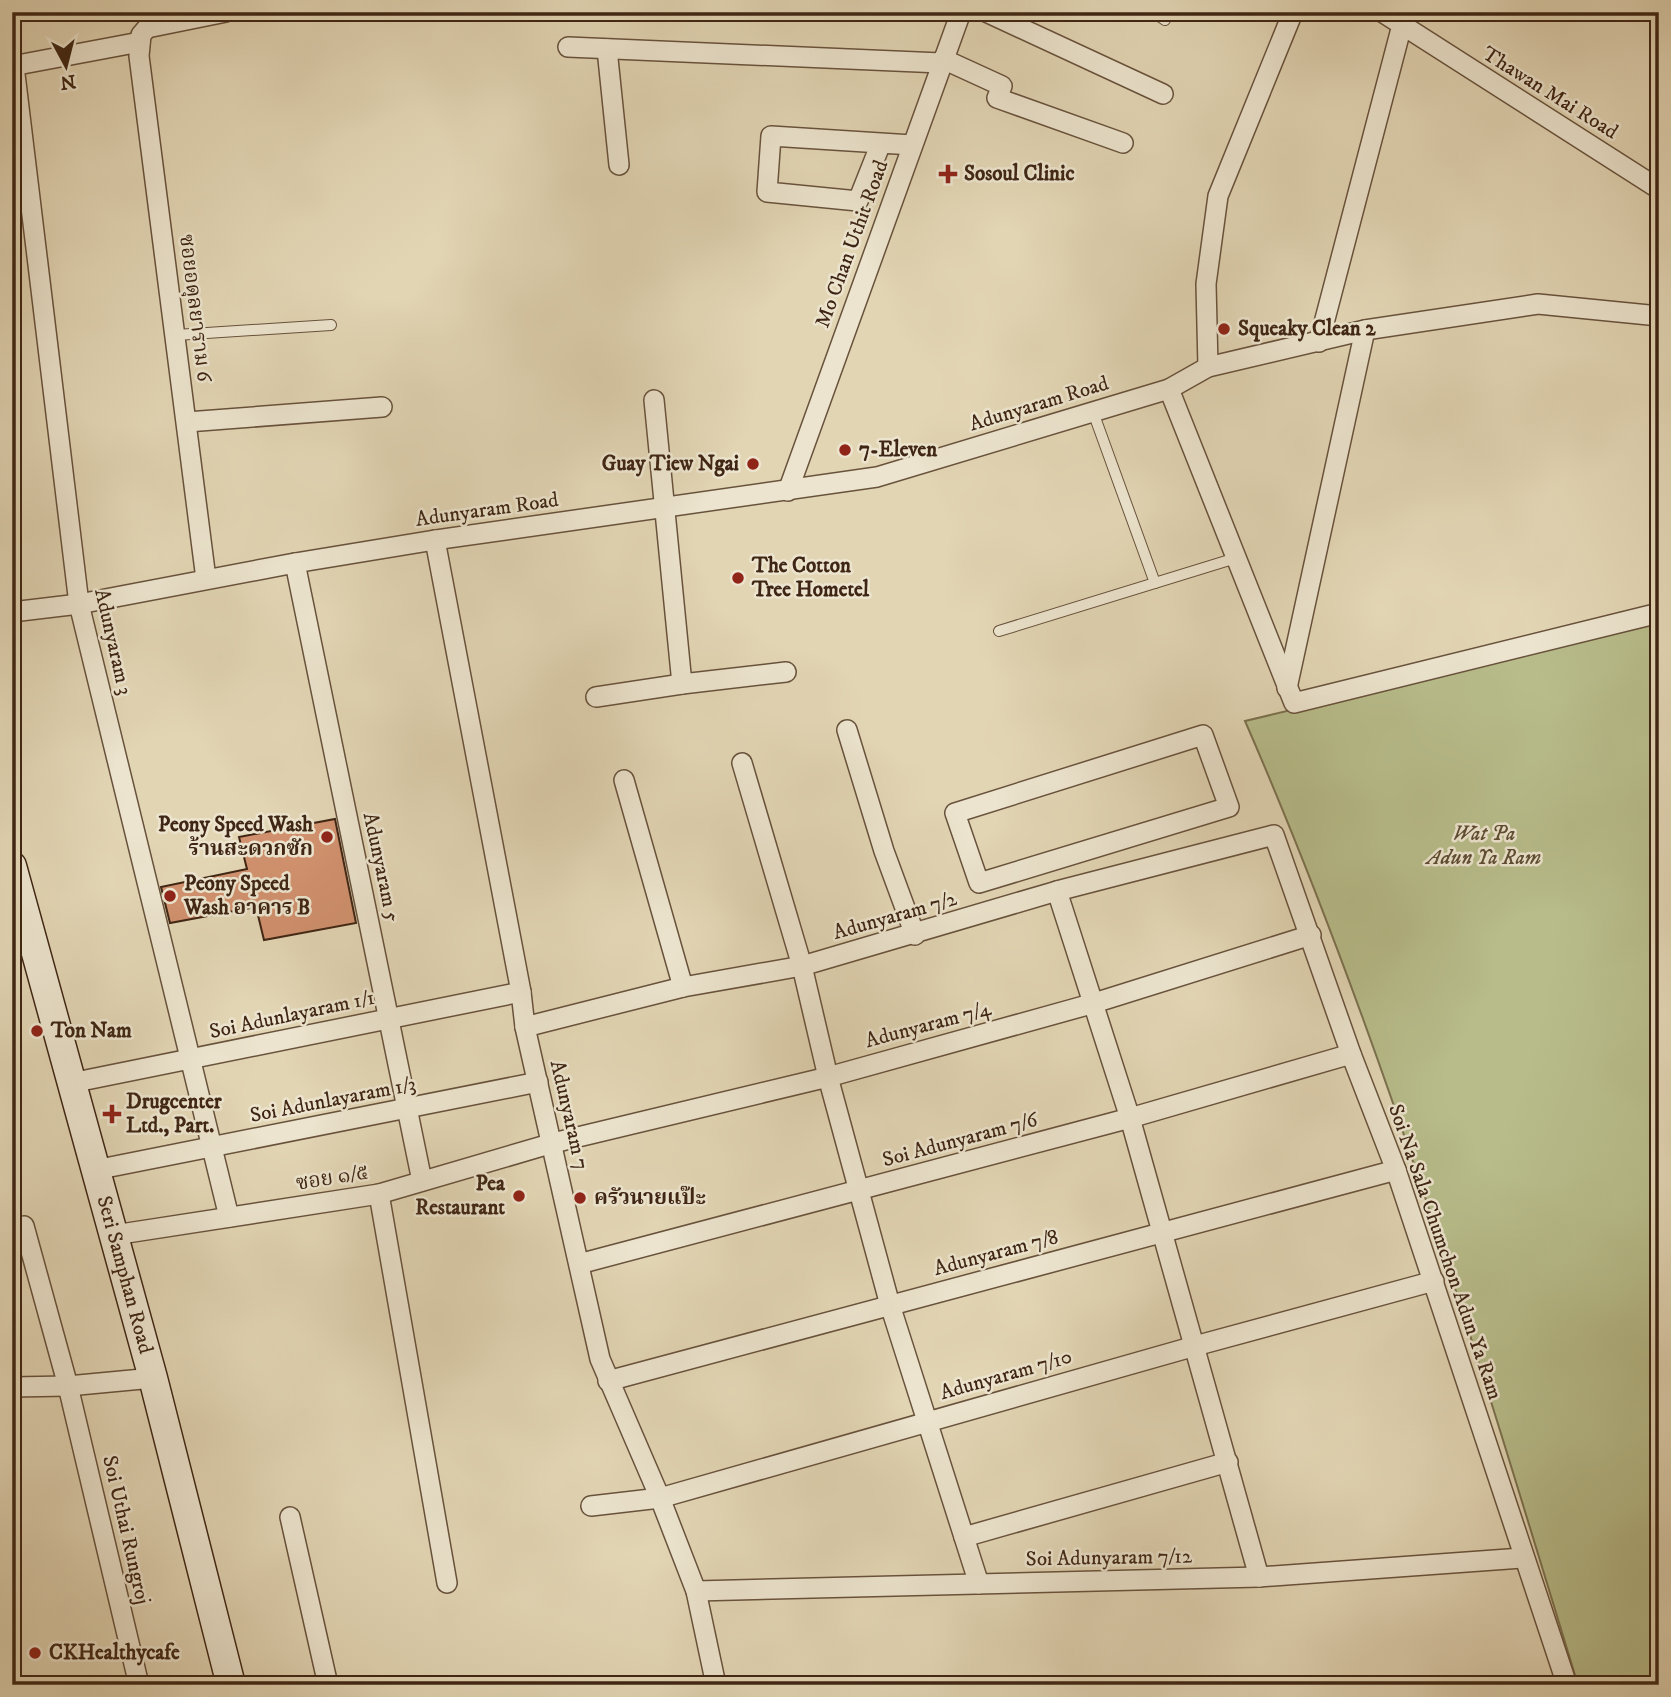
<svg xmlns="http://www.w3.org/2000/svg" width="1671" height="1697" font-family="'IM FELL DW Pica','Noto Serif Thai',serif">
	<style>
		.green { fill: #b7bc8a; stroke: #7b714f; stroke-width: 2 }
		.building { fill: #d1916e; stroke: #3f2614; stroke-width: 2 }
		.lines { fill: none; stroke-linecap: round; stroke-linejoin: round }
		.lane-casing { stroke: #68523c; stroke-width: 12 }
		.street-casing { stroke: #68523c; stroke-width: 22 }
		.secondary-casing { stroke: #3f2614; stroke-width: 31 }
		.lane { stroke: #ece4ce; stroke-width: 10 }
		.street { stroke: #ece4ce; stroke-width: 19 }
		.secondary { stroke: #ece4ce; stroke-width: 28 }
		.poi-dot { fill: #8f2418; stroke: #ece4ce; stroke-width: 2.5 }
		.labels { text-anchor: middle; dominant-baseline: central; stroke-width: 5; stroke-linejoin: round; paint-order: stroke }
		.street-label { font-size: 21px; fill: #3f2614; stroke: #ece4ce }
		.poi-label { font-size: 21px; font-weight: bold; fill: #3f2614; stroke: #ece4ce; text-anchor: start }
		.park-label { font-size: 21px; font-style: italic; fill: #5d4c32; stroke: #ece4ce }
	</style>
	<rect width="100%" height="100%" fill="#e2d5b4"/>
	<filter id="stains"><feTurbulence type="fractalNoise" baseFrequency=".00286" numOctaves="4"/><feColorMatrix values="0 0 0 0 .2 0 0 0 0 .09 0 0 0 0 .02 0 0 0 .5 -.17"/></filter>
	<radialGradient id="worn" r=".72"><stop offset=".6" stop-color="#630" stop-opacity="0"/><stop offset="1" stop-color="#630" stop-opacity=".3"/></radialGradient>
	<path class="green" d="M1659,623V1685H1578C1479,1360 1381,1033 1245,721Z"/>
	<path class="building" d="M335,819L356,923L264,940L256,907L170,923L161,887L247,869L239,837Z"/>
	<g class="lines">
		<defs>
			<g id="lane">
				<path d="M1153,12L1165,20"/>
				<path d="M176,335L331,325"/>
				<path d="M1093,412L1155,583"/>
				<path d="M999,631L1236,558"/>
			</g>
			<g id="street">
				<path d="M986,12L1163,94"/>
				<path d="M1382,12L1659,189"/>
				<path d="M568,47L941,63"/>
				<path d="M607,49L619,165"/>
				<path d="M943,59L1002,86L997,98L1123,143"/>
				<path d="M12,66L140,42"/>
				<path d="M14,66L79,604L229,1217"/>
				<path d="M881,143L858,201L767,192L771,136L912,145"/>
				<path d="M1319,342L1402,25"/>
				<path d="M1208,367L1206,284L1218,196L1293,12"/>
				<path d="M1169,389L1294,703L1659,613"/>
				<path d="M654,400L682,684L786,672"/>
				<path d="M187,422L382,407"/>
				<path d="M788,491L961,12"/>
				<path d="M435,540L521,992L525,1027L600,1359L660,1498L696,1591L716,1685"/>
				<path d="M295,563L422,1181"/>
				<path d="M206,579L139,56L141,35L147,28L226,12"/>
				<path d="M12,612L79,604L295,563L435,540L877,477L1169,389L1208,367L1365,330L1538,304L1659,316"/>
				<path d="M1287,688L1365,330"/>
				<path d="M596,697L682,684"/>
				<path d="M847,730L884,851L915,935"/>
				<path d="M1203,735L1229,807L979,883L955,813Z"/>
				<path d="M742,763L802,966L828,1077L890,1305L979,1584"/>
				<path d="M624,780L683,987"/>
				<path d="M1057,891L1130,1118L1259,1577"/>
				<path d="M525,1027L683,987L802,966L1057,891L1274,835L1351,1054L1396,1170L1567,1685"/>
				<path d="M71,1083L521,992"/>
				<path d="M95,1170L538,1082"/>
				<path d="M379,1194L447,1583"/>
				<path d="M24,1226L68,1386L139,1685"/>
				<path d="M114,1235L379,1194L553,1143L828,1077L1091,1004L1311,935"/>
				<path d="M579,1264L1130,1118L1351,1054"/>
				<path d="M608,1381L1396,1170"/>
				<path d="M12,1387L68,1386L153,1378"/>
				<path d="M591,1506L660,1498L1195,1346L1434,1281"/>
				<path d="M290,1517L328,1685"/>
				<path d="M964,1537L1228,1462"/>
				<path d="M696,1591L1259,1577L1522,1558"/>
			</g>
			<g id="secondary">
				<path id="s1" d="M12,866L153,1378L231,1685"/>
			</g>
		</defs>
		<use href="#lane" class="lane-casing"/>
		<use href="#street" class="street-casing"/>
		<use href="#secondary" class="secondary-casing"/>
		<use href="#lane" class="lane"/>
		<use href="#street" class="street"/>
		<use href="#secondary" class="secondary"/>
	</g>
	<g class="poi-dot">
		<path d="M944.5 163.5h7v7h7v7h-7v7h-7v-7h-7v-7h7z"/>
		<circle cx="1224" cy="329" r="7"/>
		<circle cx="845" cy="450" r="7"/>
		<circle cx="753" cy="464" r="7"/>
		<circle cx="738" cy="578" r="7"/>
		<circle cx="327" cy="837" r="7"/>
		<circle cx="170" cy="896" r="7"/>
		<circle cx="37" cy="1031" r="7"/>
		<path d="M108.5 1103.5h7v7h7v7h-7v7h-7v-7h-7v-7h7z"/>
		<circle cx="519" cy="1196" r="7"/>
		<circle cx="580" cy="1198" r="7"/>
		<circle cx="35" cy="1653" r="7"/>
	</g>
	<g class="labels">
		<g class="street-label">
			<text transform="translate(1550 93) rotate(32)">Thawan Mai Road</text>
			<text transform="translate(852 244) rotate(-70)">Mo Chan Uthit Road</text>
			<text transform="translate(195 308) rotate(83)">ซอยอดุลยาราม 6</text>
			<text transform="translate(1039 404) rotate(-17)">Adunyaram Road</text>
			<text transform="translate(487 510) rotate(-8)">Adunyaram Road</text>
			<text transform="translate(113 642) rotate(77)">Adunyaram 3</text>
			<text transform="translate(381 867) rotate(78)">Adunyaram 5</text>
			<text transform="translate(895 916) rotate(-16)">Adunyaram 7/2</text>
			<text transform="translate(292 1015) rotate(-12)">Soi Adunlayaram 1/1</text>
			<text transform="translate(928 1025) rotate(-15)">Adunyaram 7/4</text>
			<text transform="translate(333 1100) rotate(-11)">Soi Adunlayaram 1/3</text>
			<text transform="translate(569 1115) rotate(77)">Adunyaram 7</text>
			<text transform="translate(960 1140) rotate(-15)">Soi Adunyaram 7/6</text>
			<text transform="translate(332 1178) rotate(-9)">ซอย ๑/๕</text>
			<text transform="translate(1445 1252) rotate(71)">Soi Na Sala Chumchon Adun Ya Ram</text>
			<text transform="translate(996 1253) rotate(-15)">Adunyaram 7/8</text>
			<text stroke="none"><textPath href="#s1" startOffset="424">Seri Samphan Road</textPath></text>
			<text transform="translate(1006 1375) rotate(-16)">Adunyaram 7/10</text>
			<text transform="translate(126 1530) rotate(77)">Soi Uthai Rungroj</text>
			<text transform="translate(1109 1558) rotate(-1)">Soi Adunyaram 7/12</text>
		</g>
		<g class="poi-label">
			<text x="964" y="174">Sosoul Clinic</text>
			<text x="1238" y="329">Squeaky Clean 2</text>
			<text x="859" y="450">7-Eleven</text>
			<text x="739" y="464" text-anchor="end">Guay Tiew Ngai</text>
			<text x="752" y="566">The Cotton<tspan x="752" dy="24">Tree Hometel</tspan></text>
			<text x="313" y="825" text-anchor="end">Peony Speed Wash<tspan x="313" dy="24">ร้านสะดวกซัก</tspan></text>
			<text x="184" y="884">Peony Speed<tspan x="184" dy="24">Wash อาคาร B</tspan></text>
			<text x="51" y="1031">Ton Nam</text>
			<text x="126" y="1102">Drugcenter<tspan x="126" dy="24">Ltd., Part.</tspan></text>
			<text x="505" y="1184" text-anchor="end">Pea<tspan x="505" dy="24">Restaurant</tspan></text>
			<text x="594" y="1198">ครัวนายแป๊ะ</text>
			<text x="49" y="1653">CKHealthycafe</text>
		</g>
		<g class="park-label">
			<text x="1484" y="834">Wat Pa<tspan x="1484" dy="24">Adun Ya Ram</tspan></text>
		</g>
	</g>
	<rect width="1671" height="1697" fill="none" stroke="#e2d5b4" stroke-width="42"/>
	<rect x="14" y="14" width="1643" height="1669" fill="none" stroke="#3f2614" stroke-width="3.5"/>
	<rect x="21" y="21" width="1629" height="1655" fill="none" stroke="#3f2614" stroke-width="2"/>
	<g transform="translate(66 66) rotate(173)" stroke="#ece4ce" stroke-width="5" paint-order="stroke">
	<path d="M0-5L12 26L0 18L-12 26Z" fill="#3f2614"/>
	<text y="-10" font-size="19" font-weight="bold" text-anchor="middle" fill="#3f2614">N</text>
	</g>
	<rect width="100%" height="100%" filter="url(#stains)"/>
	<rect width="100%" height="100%" fill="url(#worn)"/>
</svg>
